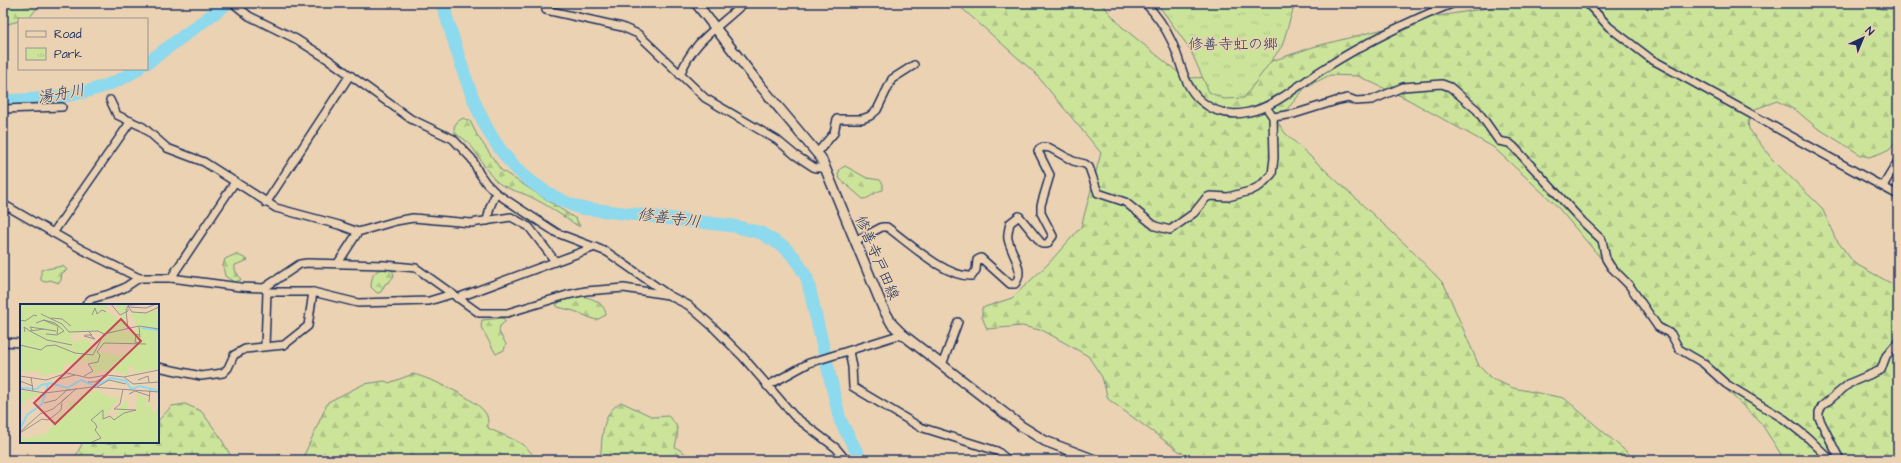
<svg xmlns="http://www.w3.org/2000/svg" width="1901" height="463" font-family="'Architects Daughter','Klee One',sans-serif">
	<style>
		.forest { fill: url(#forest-firs); stroke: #748a7c }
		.park { fill: url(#park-tufts); stroke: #748a7c }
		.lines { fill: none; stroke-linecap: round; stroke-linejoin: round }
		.river { stroke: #8dd9ed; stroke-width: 13 }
		.minor-casing { stroke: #1b2f5e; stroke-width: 10 }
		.major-casing { stroke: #1b2f5e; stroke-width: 12 }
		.minor { stroke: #ebd2b3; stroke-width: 7 }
		.major { stroke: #ebd2b3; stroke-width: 9 }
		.labels { text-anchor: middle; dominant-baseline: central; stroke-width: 3; stroke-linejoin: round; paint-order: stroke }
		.park-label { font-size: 15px; fill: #2d4164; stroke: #ebd2b3 }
		.street-label { font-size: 15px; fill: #1b2f5e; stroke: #ebd2b3 }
		.water-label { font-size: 16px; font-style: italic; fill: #26406c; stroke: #ebd2b3 }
		.inset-river { fill: none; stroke: #8dd9ed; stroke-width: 2 }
		.inset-road { fill: none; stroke: #989191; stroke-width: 1 }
		.view { fill: #c8485b; fill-opacity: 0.15; stroke: #c8485b; stroke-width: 2 }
		.inset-edge { fill: none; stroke: #1b2f5e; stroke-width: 2 }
	</style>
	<defs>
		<pattern id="forest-firs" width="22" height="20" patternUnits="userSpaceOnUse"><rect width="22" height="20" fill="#cce49a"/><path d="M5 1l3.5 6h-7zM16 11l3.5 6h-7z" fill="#afc487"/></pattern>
		<pattern id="park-tufts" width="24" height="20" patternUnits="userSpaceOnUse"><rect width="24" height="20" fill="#cce49a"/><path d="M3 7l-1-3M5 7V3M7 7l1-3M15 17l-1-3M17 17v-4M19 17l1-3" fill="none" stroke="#afc487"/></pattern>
	</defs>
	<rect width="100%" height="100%" fill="#ebd2b3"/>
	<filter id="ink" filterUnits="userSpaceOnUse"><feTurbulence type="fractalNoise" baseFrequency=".025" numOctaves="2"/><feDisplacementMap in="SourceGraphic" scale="8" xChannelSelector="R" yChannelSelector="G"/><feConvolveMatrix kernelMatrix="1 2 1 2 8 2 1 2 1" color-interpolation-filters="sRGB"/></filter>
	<g filter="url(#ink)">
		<g class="forest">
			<path d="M3,3H41L30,17L19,19V21L3,25Z"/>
			<path d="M956,3H1101L1122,27L1185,78L1225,77L1313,47L1427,18L1494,7L1500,3H1873L1881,9H1898V139L1889,149L1881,153L1869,157L1861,155L1816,127L1797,111L1777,101L1755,109L1748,122L1749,129L1772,159L1822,208L1835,238L1854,263L1894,285L1898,284V460H1783L1782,456L1761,423L1685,350L1604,262L1555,204L1493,147L1407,99L1358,76L1330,75L1306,87L1277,121L1285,133L1407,246L1444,284L1479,366L1492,379L1513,388L1564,398L1636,460H1191L1108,399L1102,377L1088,356L1044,331L1022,326L987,329L982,317V308L1012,298L1048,264L1081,227L1101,153L1035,73Z"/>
			<path d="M463,118L470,121L477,135L501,170L576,219L580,226H578C562,216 548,205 531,197C519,191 504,189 495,180C480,165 476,142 455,134L454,127L457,122Z"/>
			<path d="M845,166L867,178L880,180L883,184V190C875,191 870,199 863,199L840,179L838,175L840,169Z"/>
			<path d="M236,254L248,260L235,265V270L241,280L234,282L225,276L223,266L225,259Z"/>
			<path d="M63,266L67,270L62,273L61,280L59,283L50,280L44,282L41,280V270Z"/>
			<path d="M392,268L394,276L389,282L385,284L381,292L377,293L371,287C372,270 376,270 392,268Z"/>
			<path d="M577,296C589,296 605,302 606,315L596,320L574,311L558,307L556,305L561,301Z"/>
			<path d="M503,318L506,321L500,326L499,332L506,344L504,350L496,354L481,327L482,320Z"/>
			<path d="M413,374C430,378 481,400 487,416C488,419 488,425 488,428C503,436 529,442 535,460H302L328,402L364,384L385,381L389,383Z"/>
			<path d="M621,402L653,417L668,416C681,427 678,432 675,447L696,460H600C603,437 600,415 621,402Z"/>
			<path d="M185,404L201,411L219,435L233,460H65L76,456L83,442H104L107,444L114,442H158V421L172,406Z"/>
			<path d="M280,454L292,460H269Z"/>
		</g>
		<path class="park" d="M1157,3H1295L1282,46L1244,98L1224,99L1209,92L1190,49Z"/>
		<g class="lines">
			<g class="river">
				<path d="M440,3L444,9C471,94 486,175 580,208L734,226L761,233L784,247L795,258L807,278L840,420L861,460"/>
				<path d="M147,63L228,3"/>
				<path d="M3,101C49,99 99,96 138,69"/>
			</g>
			<defs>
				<g id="minor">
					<path d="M233,3L249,16L296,39L329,60L411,119L453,139L472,159L479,173L486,183L496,193L520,209L557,233L607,252L670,296L688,305L711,325L743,357L794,416L836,448L846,460"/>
					<path d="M1145,3C1157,15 1165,27 1172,42C1182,63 1183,86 1201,101C1215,113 1232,116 1249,112C1275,107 1302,82 1325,68C1366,42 1409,21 1454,3"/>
					<path d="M1587,3L1609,27L1651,59L1898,195"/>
					<path d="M546,10L622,27L638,34L705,98L777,140L795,155L815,168H825"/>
					<path d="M680,75C693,40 718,28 744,3"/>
					<path d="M110,100L117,115L143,127L167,148L204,162L276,208L339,225L358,232L396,221L413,218L471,223L511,217L529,227L555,261"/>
					<path d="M3,109L62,107"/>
					<path d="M1273,117L1294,114L1339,100L1348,98L1356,101L1372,100L1403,87L1442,84L1450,87L1477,110L1499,141L1509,143L1514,147L1582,221L1602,240L1606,259L1611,267L1629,285L1658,327L1671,334L1679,349L1703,363L1726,384L1784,419L1808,438L1831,460"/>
					<path d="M817,153L834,133L837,119H862L870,116L877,110L892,79L914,65"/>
					<path d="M1883,186L1898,161"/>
					<path d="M266,203L350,75"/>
					<path d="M3,204L83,250L139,278H171L240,287L264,288L300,264L307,263L385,265L416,268L479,313H507L567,295L586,291L624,288L668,295"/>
					<path d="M487,221L490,207L496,193"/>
					<path d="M53,233L131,121"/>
					<path d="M855,241L882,227H887C908,242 946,278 972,276L976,270L977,260L981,258L1010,284H1015C1026,270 1011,254 1008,239C1007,234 1009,228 1010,223L1019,216L1042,244H1047L1053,236L1041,213V205L1050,175L1038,151L1039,149L1043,147L1050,148L1073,161L1085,164L1089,167L1098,193L1125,202L1155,226L1170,230L1194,213L1206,198L1210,196L1228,197L1250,191L1260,186L1272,174L1274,158L1273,117L1266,107"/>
					<path d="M338,263L358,232"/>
					<path d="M171,278L235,182"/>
					<path d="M264,288L267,292H313L358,303L429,301L452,294"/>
					<path d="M457,298L595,247"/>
					<path d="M85,305L91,299L109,294L124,288L139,278"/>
					<path d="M3,342L21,343"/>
					<path d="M265,346L267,292"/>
					<path d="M849,351L852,367L853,387L920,427L997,451L1008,460"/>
					<path d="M942,365L958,322"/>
					<path d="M158,367L201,376L223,373L228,368L234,355L245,349L284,345L308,326L313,292"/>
					<path d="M767,386L809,363L902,334"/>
					<path d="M1840,460L1819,418V412L1822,406L1850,383L1881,370L1886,356L1898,342"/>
				</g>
				<path id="major" d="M696,3L759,84L821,158L883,308L892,324L902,334L1021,426L1045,441L1095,460"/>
			</defs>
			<use href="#minor" class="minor-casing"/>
			<use href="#major" class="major-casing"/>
			<use href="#minor" class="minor"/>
			<use href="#major" class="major"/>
		</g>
	</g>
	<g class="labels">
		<g class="park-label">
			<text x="1233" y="44">修善寺虹の郷</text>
		</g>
		<g class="street-label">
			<text transform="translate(877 258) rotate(67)">修善寺戸田線</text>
		</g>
		<g class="water-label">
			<text transform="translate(61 94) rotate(-10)">湯舟川</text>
			<text transform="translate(669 218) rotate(7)">修善寺川</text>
		</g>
	</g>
	<g transform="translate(20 304)">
		<rect width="139" height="139" fill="#ebd2b3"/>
		<path d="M0,0H86L88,7L82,5L78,9L82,7L90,9L99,17L104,8L97,10V0H108L105,6L107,23L99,27L110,29L118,24L109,6L111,9H126L139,5V65L114,68L113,63L109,61L108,71L96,67H79L74,71L71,58L65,57L43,61V69L37,67L38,71L30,69L25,73L23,69L20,72L19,67L0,68V26L22,41H46L52,48L59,51L72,50L83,34V29L63,27L56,30L0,21ZM94,40L115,41L116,45L99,51L78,48L79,43ZM80,86L81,91L86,90L88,93L99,94L83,116L96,112L100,102L108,96L107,107L115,108L118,90L128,95L123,106L130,99L133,101L131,108L135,109L137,103L139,139H0V135L26,130L31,123V118L35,120L41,109H46L50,98L62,97L60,90ZM6,87L24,90L11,93L3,99L0,105V89Z" fill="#cce49a" fill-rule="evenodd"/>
		<path d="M22,9L46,15L57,21L51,33L54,39L65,34L73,42L75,49H57L43,40L25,41L21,45L3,41L0,23L13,12ZM67,11L82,14L76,25L65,20Z" fill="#cce49a"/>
		<path class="inset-river" d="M122,24L138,26M0,84L17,85L21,81L31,79L47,84L61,76L75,82L91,74L106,77L111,85L120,82L139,87M0,125L7,111L22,100L28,80"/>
		<path class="inset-road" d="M91,0L100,11L108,7V5M109,1L129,0M108,2L112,8L126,9L139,3M108,3L126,4L136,0M21,10L42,20L49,28M72,11L75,4L77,10L82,6L86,8M31,14L42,15L51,22M0,16L5,17L14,11L17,12M23,16L38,22L37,30M16,19L24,16L35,19L44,27L37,31L26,30M108,25L106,6L109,0M12,26L10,23L36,27M10,27L27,36L52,41M68,27L72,31H66L64,32L75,35L70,31M5,28L4,23L10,27L24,25M49,28L78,27L84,30M118,39L115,38L116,31L118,30L120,33L119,23M0,41L21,46L26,42L35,41L55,49L73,51L84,30L119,22L139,25M77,48L84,39L126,40M0,72L26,76L47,69L69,74L87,71L104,73L113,80L139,78M64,72L73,67L68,60L78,58L80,51L77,48M11,73L13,87M104,73L139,66M40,75L55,71M118,76L128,72L129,78M0,77L13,82M68,78H75L87,72M77,83L89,76L106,80M0,85L25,89L72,83L139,88M109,90L115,87L130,92M129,98L130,86M24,99L36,96L47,86H51M39,100L57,84M0,128L20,110L33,105L48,92M0,129L22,115L28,116L35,111L41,106L42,99M70,139L81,134L75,126L77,123L75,119L71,116L83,106V115L90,112L94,116L104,109L116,106L94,105L100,100L103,85"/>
		<path class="view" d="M101,15L121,37L35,120L14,99Z"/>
		<rect width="139" height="139" class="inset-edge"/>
	</g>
	<rect width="1901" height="463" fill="none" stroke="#ebd2b3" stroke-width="16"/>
	<rect x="8" y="8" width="1885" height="447" fill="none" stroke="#1b2f5e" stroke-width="1.5" filter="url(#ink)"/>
	<rect x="18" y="18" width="130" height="52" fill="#ebd2b3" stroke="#989191"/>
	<rect x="26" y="31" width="20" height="6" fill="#ebd2b3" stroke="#989191"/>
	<text x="54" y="38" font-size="12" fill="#1b2f5e">Road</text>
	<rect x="26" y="48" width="20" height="12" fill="url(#park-tufts)" stroke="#989191"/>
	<text x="54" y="58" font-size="12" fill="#1b2f5e">Park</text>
	<g transform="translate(1863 38) rotate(44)" stroke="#ebd2b3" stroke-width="3" paint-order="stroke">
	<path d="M0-3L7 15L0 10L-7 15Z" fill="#1b2f5e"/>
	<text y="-6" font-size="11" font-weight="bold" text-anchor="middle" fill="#1b2f5e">N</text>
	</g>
</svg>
